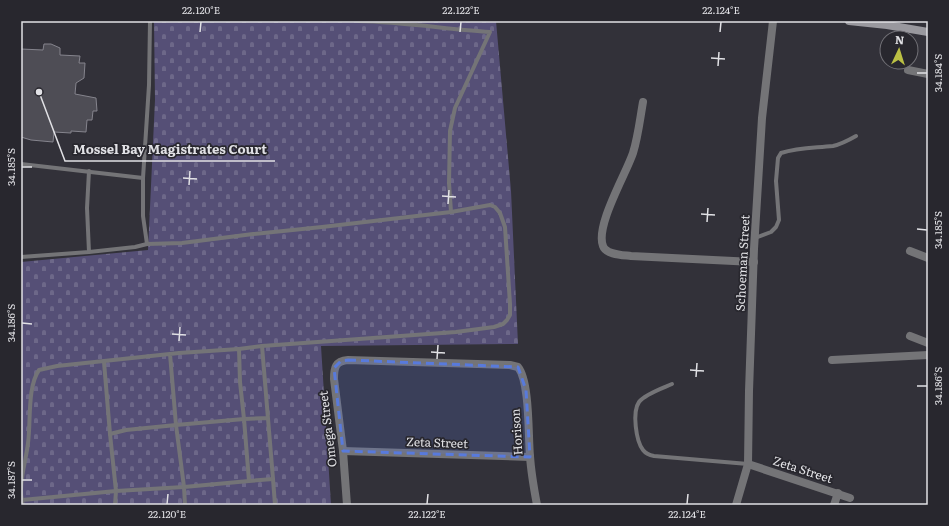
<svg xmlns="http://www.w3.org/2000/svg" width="949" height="526" font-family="Literata,serif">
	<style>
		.cemetery { fill: url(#cemetery-stones) }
		.building { fill: #4e4d55; stroke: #85848d }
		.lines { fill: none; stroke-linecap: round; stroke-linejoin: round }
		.service { stroke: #747477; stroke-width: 4 }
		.minor { stroke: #747477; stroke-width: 8 }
		.secondary { stroke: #99989e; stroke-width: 8 }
		.marked { fill: #587adc; fill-opacity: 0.2; stroke: #587adc; stroke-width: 3; stroke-dasharray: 8 5; stroke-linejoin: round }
		.ticks { fill: none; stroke: #e1e1e5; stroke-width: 1.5 }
		.labels { text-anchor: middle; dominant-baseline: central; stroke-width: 3.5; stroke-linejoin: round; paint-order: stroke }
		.street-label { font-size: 12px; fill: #e1e1e5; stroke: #28272e }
		.leader { fill: none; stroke: #e1e1e5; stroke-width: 1.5 }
		.callout-dot { fill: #e1e1e5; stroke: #28272e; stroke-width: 1.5 }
		.callout-label { font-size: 13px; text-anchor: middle; font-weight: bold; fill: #e1e1e5; stroke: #28272e; stroke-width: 3.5; stroke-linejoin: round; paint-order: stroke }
		.neatline { fill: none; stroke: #e1e1e5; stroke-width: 1.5 }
		.ticks-label { font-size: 10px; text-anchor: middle; fill: #e1e1e5 }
	</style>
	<defs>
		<pattern id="cemetery-stones" width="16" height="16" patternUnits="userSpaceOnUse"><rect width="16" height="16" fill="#554f76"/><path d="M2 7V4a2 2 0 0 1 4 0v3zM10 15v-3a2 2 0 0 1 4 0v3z" fill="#6d6889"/></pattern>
	</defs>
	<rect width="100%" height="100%" fill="#323139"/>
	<path class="cemetery" d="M154,21H496L511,191L518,344L321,346L331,505H21V262L148,250L155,100Z"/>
	<path class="building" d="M44,44H51L60,48V55L80,56L79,63H85L84,78L76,83L75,94L96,98L97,111H93L92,120H87L86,132L71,131V133L54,132L53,142L31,140L21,137V49L43,50Z"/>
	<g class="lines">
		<g class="service">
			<path d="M150,21L149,85L143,178V216L147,244L182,243L253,234L322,227L451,212L490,205L495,207L500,213L505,227L510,304V315L507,320L503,324L494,327L456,332L262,346L239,349"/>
			<path d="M358,21C403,22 446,29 490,32L455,108L450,131L449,183L451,212"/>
			<path d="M21,164L143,178"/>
			<path d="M755,238L771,232L776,227L779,220L776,181L778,158L781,153C799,147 814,148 833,146C842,144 849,140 856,136"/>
			<path d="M89,252L135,247L147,244"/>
			<path d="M21,257L89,252L87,208L89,171"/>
			<path d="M262,346L273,479L249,481L244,419L268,418"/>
			<path d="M104,362L110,434"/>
			<path d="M672,384C663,388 645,394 639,402C632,412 636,441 643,450C646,454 649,455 654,456L748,464"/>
			<path d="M273,479L275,505"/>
			<path d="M22,500L116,491L184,487L176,425L126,430L110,434L116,491L115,505"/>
			<path d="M23,505C17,487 26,462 28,443C31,423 27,387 39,370L57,366L179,353L239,349L240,382L244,419L176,425L170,354"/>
			<path d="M185,505L184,487L249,481"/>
		</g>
		<g class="minor">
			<path d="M908,70L928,74"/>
			<path d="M643,102C640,119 638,137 633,153C626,174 595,226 603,246C606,255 623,255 631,256L754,262"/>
			<path d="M910,251L928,258"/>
			<path d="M910,336L928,343"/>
			<path d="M832,360L928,355"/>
			<path d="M343,451L530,457"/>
			<path d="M748,464L850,498"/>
			<path d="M347,505L343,451L334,379C334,368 335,361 348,360L510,365L518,367C530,382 528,435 530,456C531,472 534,489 537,505"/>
			<path d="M736,505L748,464L749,391L754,249L762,118L773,21"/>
			<path d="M834,505L838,493"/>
		</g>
		<path class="secondary" d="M849,21L887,25L928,32"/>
	</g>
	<path class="marked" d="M348,360L518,367L526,390L530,457L343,451L334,368L341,361Z"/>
	<path class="ticks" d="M200,32L201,22M460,32L461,22M720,32L721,22M711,58L725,59M718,66L719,52M917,73H927M22,167H32M183,178L197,179M189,185L190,171M442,196L456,197M448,204L449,190M701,214L715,215M707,222L708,208M917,229L927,230M22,323L32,324M172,334L186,335M179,341L180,327M431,352L445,353M437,359L438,345M690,370L704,371M696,377L697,363M917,386H927M22,480H32M167,504L168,494M427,504L428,494M687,504L688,494"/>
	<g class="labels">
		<g class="street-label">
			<text transform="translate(742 263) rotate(-87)">Schoeman Street</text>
			<text transform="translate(327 429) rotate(-97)">Omega Street</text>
			<text transform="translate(516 432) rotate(-94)">Horison</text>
			<text transform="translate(437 442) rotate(2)">Zeta Street</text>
			<text transform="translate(803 469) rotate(18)">Zeta Street</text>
		</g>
	</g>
	<path class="leader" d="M39 92L65 161H275"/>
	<circle class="callout-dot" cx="39" cy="92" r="4"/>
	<g class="callout-label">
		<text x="170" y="154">Mossel Bay Magistrates Court</text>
	</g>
	<rect width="949" height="526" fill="none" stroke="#28272e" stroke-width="44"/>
	<g transform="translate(899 50) rotate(4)"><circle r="19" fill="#28272e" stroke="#727177"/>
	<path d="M0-3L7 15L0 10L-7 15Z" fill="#bbc044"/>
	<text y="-6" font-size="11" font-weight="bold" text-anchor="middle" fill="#e1e1e5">N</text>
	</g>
	<rect x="22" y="22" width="905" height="482" class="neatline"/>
	<g class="ticks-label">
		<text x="201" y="14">22.120°E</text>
		<text x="461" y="14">22.122°E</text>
		<text x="721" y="14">22.124°E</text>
		<text transform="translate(938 73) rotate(-90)" y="4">34.184°S</text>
		<text transform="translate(11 167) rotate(-90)" y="4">34.185°S</text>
		<text transform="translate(938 230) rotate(-90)" y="4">34.185°S</text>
		<text transform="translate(11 323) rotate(-90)" y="4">34.186°S</text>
		<text transform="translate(938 386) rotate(-90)" y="4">34.186°S</text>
		<text transform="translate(11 480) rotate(-90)" y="4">34.187°S</text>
		<text x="167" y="518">22.120°E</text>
		<text x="427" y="518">22.122°E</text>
		<text x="687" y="518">22.124°E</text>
	</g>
</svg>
